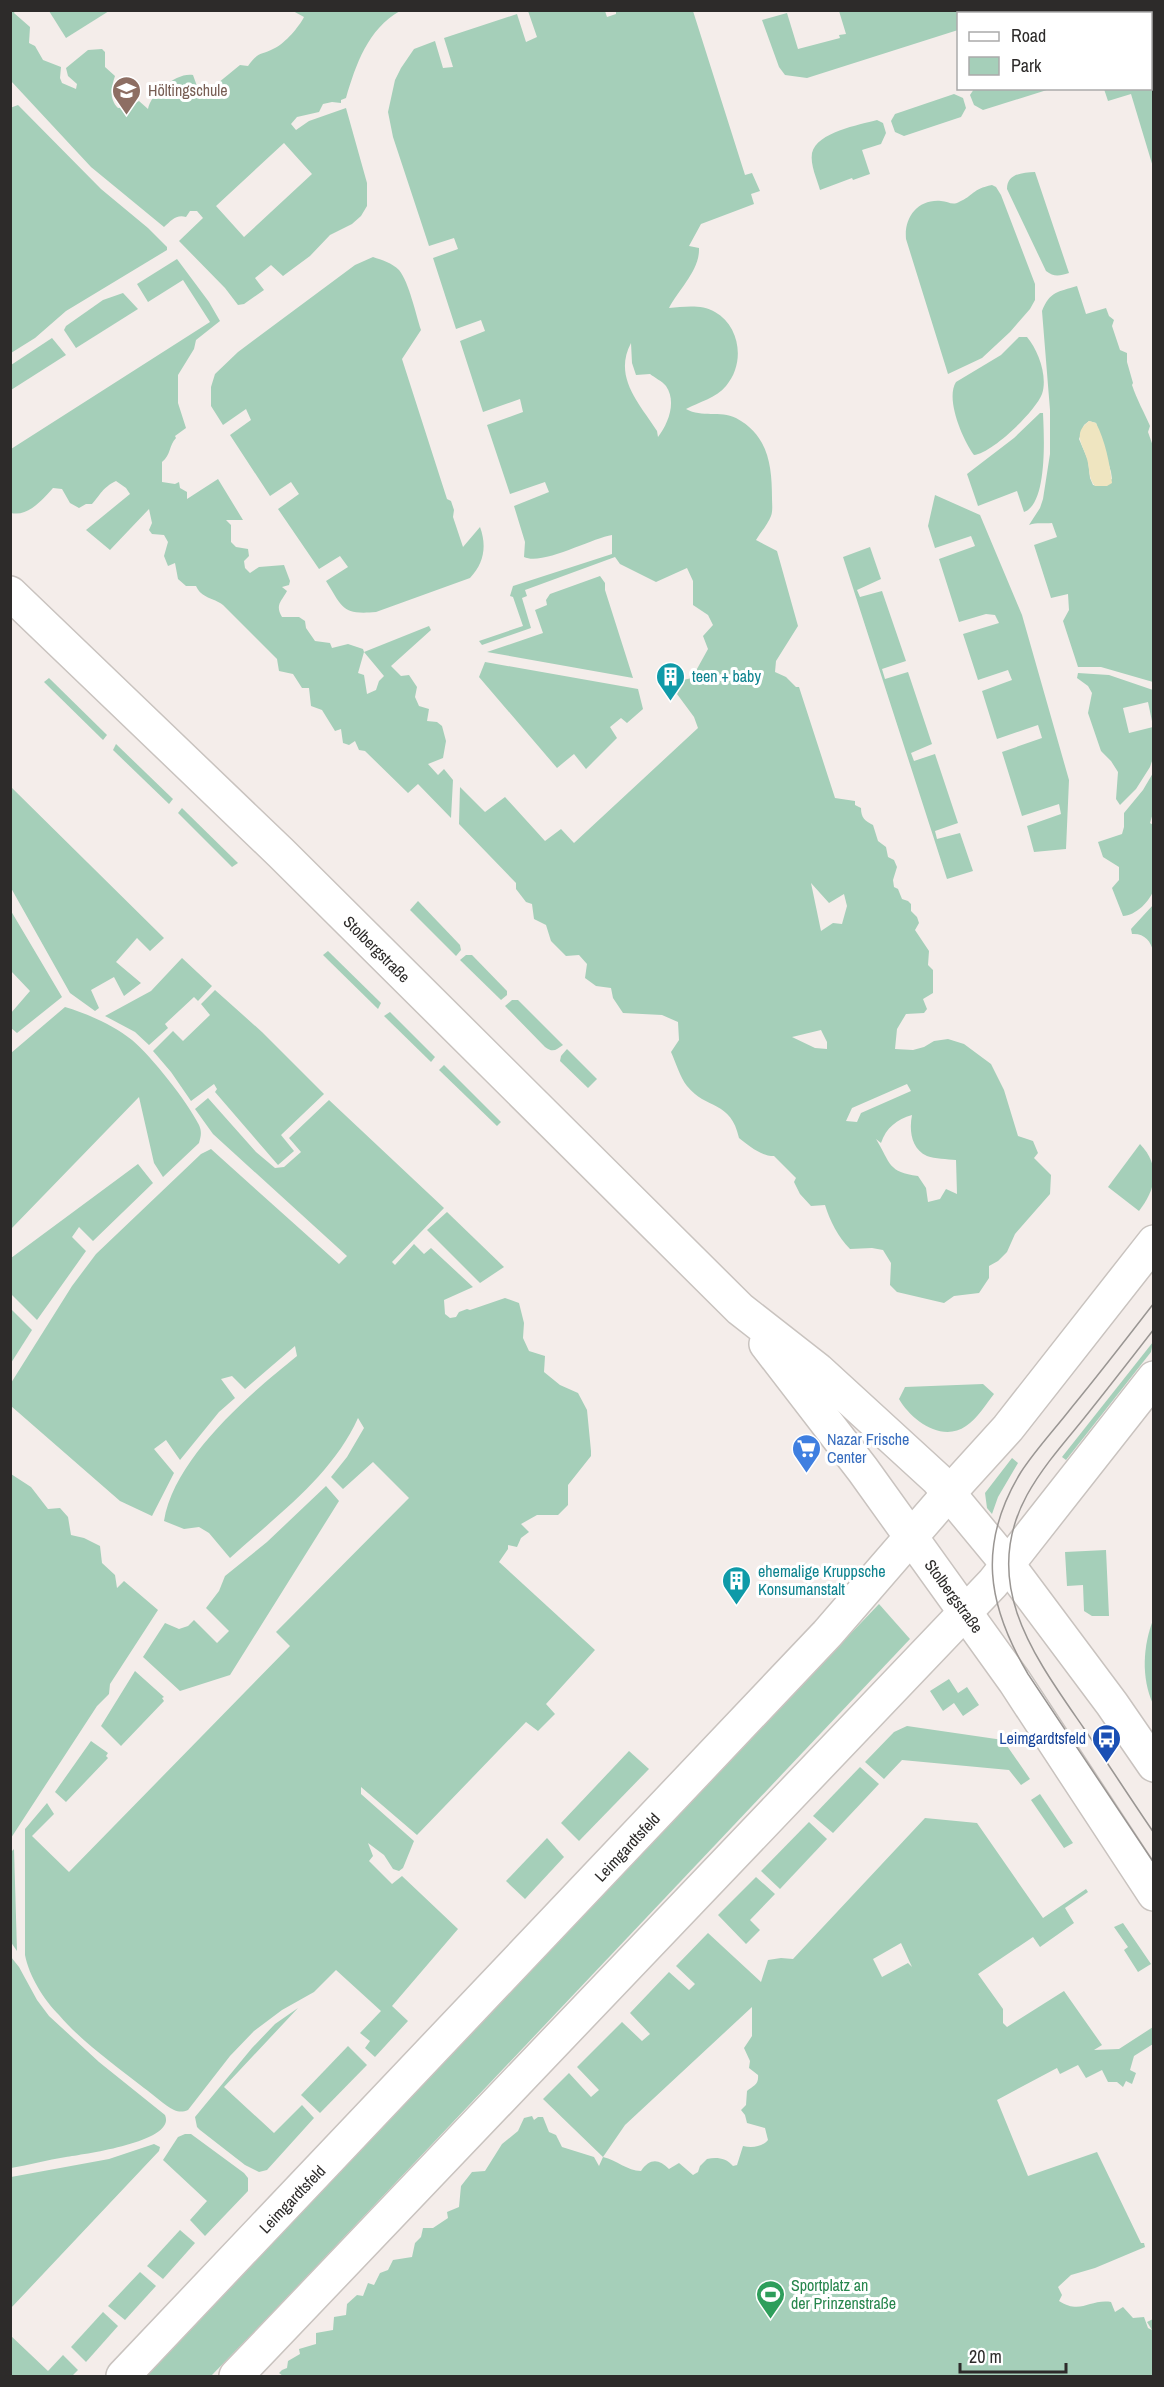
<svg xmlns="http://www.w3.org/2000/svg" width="1164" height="2387" font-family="'Archivo Narrow',sans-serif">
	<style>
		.green { fill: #a5cfb9; fill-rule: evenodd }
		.sand { fill: #efe5c0 }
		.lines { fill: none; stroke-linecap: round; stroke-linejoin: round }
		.minor-casing { stroke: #c9c3bf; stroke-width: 36 }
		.major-casing { stroke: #c9c3bf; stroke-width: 36 }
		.minor { stroke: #fff; stroke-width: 33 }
		.major { stroke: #fff; stroke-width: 33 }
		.tram { stroke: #9a9693; stroke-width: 1.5 }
		.labels { text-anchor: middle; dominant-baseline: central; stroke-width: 6; stroke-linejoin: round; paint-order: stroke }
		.education-label { font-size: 16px; fill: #785e54; stroke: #fff; text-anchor: start }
		.culture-label { font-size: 16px; fill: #0d838f; stroke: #fff; text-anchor: start }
		.street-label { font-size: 16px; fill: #2d2b2a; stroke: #fff }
		.shop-label { font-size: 16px; fill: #366cbe; stroke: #fff; text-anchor: start }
		.transit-label { font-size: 16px; fill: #164399; stroke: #fff; text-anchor: end }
		.leisure-label { font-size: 16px; fill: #27864d; stroke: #fff; text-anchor: start }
	</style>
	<rect width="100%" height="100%" fill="#f4edea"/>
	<g class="green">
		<path d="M10,11H15L14,13L30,27L29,43L35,46L43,60L61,67L60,78L62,83L76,89L77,84L68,76L66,68L88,50L102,49L105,52V67L115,76C111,88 109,99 118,108L127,107L139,101L148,109C151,93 177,72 193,75L198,89L212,91L218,83L240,65L248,66C260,50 260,56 275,48C285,43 299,27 304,17L293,11H400C368,29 356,64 346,98L341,100V103L332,102L323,104L319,112L297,117L291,124L296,130L309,121L346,108L367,183V206L361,216L352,224L330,235L310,256L283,276L271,265L255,278L264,290L244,304L238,305L225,288L179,241L203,218L197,211H190L186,217C176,214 171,221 164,227L91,167L11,81ZM284,143L312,174L244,237L216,206Z"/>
		<path d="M109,11L66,38L49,11V10Z"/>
		<path d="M528,11H605L607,17L616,14V11H693L745,175L752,173L760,191L751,194L754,204L701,224L689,246L699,248C700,270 679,289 669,308C684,307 701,304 715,312C741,327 745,364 726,386C716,398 699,402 686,409C702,418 720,410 736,418C768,435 772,465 772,498C772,503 773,511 771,516C768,524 761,532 756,540L777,551L798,626L776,661L775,672L786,677L796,687H799L835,798L855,801V805L861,808C861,818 865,821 873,825L878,841L886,847L888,857L894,860L897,867L893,880L894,887L898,889L902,899L908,901L911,904V911L917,917L919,923L915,930L929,951L928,965L933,970V993L923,999L927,1009L924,1013L906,1014L897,1029L895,1049L913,1050L924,1047L934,1041L948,1039L964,1044L991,1064L1004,1090L1018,1136L1033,1141L1038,1153L1034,1158L1051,1175L1050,1194L1015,1234L1007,1252L998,1261L989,1266V1278L979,1293L954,1296L944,1303L897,1292L890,1285L891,1263L883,1250L872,1248L850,1249C838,1237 830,1221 825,1205L811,1206L800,1194L794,1182L796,1178L774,1156C761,1156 749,1146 739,1138C731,1100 706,1110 687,1086C680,1077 676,1063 671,1052L679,1040L678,1022L662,1015L623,1013L613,998L611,988L596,986L585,978L587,964L579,955L566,956L551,941L546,925L534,919L532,904L526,902L516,889V883L459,824L460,787L485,812L505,797L545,841L561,829L574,843L698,728L694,717L677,694L683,680L692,678L708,649L703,636L713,625L708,615L693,605V581L687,568L656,582L620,564L615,557L525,590L527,596L522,598L531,628L482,645L479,641L523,626L513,597L510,596L513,586L612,554V535C592,538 542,566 524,557L525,542L514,506L549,492L545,482L510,494L487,425L523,412L520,399L483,412L460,341L485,331L481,320L456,329L433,258L458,249L454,238L429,246L393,137L388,112L395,80L401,68L414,49L435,41L443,68L453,67L444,38L517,14L526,42L537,37ZM631,343L632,363L636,375L650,374C655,378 662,381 666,386C677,402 668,424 658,437L657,431C639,403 613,377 631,343ZM811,883L829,903L844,894L847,906L842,924L833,923L821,931ZM821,1030L827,1042V1049L815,1048L792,1037ZM907,1084L911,1091L861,1113L857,1122L846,1121L852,1108ZM912,1115C909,1130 911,1149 927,1156C935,1159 947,1159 956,1160L957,1194L946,1189L940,1199L928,1202L926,1188L918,1176C888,1172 891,1164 876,1139L881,1143C886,1128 897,1119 912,1115Z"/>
		<path d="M839,11V10L1021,11L1011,14H958V30L807,78L785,75L779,67L762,20L787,13L798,49L840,38L839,35L846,34Z"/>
		<path d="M1151,32H1153V167L1131,94L1108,101L1104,89L1150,88Z"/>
		<path d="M1050,89L983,110L974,105L970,95L974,89Z"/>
		<path d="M954,94L963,98L966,108L961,117L904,136L895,132L891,121L895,114Z"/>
		<path d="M18,105L101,189L148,228L167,247V250L66,311L35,338L11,353L10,108Z"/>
		<path d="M877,120L883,123L886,133L881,144L862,150L870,174L853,180L852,178L820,190C817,179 810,165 812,153C817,132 859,125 877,120Z"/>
		<path d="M1035,172L1069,273C1059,276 1054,277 1046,271L1007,189C1007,173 1023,173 1035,172Z"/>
		<path d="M992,185L996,187L1001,195L1035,284V300L1030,309L1010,332L982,358L948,374L906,239C904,217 918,199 941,201C948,201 952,206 959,202C973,196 972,189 992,185Z"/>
		<path d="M373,257C382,260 392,263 399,270C409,282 416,315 421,330L402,359L447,499L451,501L454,510L453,517L463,547L480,527C487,546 484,563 470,578L376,612C342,615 343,608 326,581L348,567L340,556L319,569L278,509L299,494L291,482L270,496L230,435L251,420L246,409L223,425L211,406V387L215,374L238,352L355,265Z"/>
		<path d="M177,259L209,302L220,321L196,340L194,349L178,375V403L186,428L175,436L176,438C169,445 171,455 162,462V482L175,484L179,482L180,488L187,492V499L218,479L243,520H226L231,525V542L236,547L248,549L249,556L244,561L245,568L250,573L259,567L284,565L290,581L289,585L282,587L287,591C281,602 275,605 282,617H299L305,621L306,628L315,641L330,643L332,648L348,644L363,649L364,652L429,626L431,630L391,666L401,676L409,675L417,687L415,697L419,706L429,709L427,721L437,722L442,726L446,741L443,758L428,764L438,775L444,769L453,780L451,818L418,784L408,793L365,751L359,750L355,741L349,745L343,743L341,729L335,731L322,710L311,706L309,688H302L293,674L279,671L277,659L223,605C213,597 202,599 196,586H186L178,579L175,563L168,566L164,556L168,542L164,535L152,534L149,530L152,523L149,509L110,550L86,530L130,494L126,488L116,481C102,488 101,494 92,504H86L79,508L70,503L62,489L53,488C42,500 28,517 11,513V449L210,322L183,280L148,302L137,284ZM364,652L384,676L379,681L376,690L367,694L364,675L358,673Z"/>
		<path d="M1077,286L1086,314L1106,308L1109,316L1114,320L1112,326L1120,350L1127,353V362L1133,383L1132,385C1137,400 1144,412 1150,426L1148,432L1154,449L1153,682L1101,667H1078L1063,621L1069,610L1068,594L1051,598L1034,545L1057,537L1052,523C1044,524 1037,522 1029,525L1040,508L1043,499L1050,454V410L1042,311C1050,291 1058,292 1077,286ZM1089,421L1096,423L1111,472L1112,479L1098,486L1093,485L1090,478L1088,460L1079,439L1084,425Z"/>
		<path d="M123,293L138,309L76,348L64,330L66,326L103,300Z"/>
		<path d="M1019,337H1027C1038,350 1048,376 1042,394C1035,412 992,453 974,455C963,440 945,399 956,382L1001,355Z"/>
		<path d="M52,338L66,355L11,390V365Z"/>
		<path d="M1040,413H1043C1044,434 1048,504 1024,512L1017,491L978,506L967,474L1014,438Z"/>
		<path d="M935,495L980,515L1022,615L1069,780L1066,849L1034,852L1027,826L1061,814L1059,804L1022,816L1002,752L1042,738L1038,725L997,739L982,691L1012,680L1008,670L978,680L963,634L999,623L995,615L986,614L959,622L939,559L975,546L971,536L935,548L928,526Z"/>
		<path d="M870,547L881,579L857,590L860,597L882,591L906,661L882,669L885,679L908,672L932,744L911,753L914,761L935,754L958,823L935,831L937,839L960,833L973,871L947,879L843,557Z"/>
		<path d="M600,576L605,583V590L633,678L487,652L543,633L535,610L547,605L546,600L550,594Z"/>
		<path d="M485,662L638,689L643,709L627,723L621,718L610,727L617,738L586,769L574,754L557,768L479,677Z"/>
		<path d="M1078,673L1109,675L1153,690V726L1148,702L1123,708L1129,733L1153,727V758L1150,767L1136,789L1120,805L1116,799L1118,772L1111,761L1101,751L1088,713L1092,693L1088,686L1077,678Z"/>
		<path d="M49,678L107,735L103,740L44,682Z"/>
		<path d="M116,744L173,799L169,804L113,750Z"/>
		<path d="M1153,773V813L1150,823L1153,825C1154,844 1157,870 1154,888C1151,901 1135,916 1123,916L1112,888L1119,880V867L1103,857L1098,842L1122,834L1124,827V813L1143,790Z"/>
		<path d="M11,787L164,938L150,951L137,938L116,962L141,983L124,996L114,977L91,990L99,1008L95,1011L70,993L11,888Z"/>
		<path d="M182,808L238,863L232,867L178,813Z"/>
		<path d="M418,901L460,945L461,950L456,956L410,910Z"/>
		<path d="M1153,905V951C1151,941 1144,933 1132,934L1131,929Z"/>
		<path d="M11,911L62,997L17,1033L11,1028V1013L30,991L11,971Z"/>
		<path d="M328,951L381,1003L378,1009L323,955Z"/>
		<path d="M466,955H472L507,991V995L501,1000L460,960Z"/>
		<path d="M182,958L212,986L198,1001L194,997L165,1024L168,1028L149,1045L135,1032L105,1016L151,991Z"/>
		<path d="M215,990L262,1032L324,1094L281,1135L294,1151L278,1165L215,1092L217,1089L214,1084L191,1101L171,1072L153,1051L173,1031L183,1041L210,1015L201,1004Z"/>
		<path d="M512,1000H518L563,1045C556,1050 553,1053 545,1047L505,1006Z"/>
		<path d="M65,1007C88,1014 113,1025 132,1040C152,1057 187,1101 199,1125C202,1132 201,1136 199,1143L163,1177L154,1163L139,1097L11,1229V1053Z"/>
		<path d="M390,1012L435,1057L431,1062L384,1016Z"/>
		<path d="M567,1049L597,1079L588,1088L560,1061L561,1056Z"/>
		<path d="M444,1065L501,1122L497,1126L439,1070Z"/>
		<path d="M208,1098L256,1152L275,1168L284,1167L301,1152L289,1138L329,1100L444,1208L392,1262L395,1265L414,1244L424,1254L431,1248L473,1287L444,1300L445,1314L450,1318L456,1317L459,1312L467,1309L470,1310L505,1298L519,1303L524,1323L523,1338L529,1351L545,1356L544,1372L560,1385L578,1393L587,1410L591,1451V1456L568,1485V1505L558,1515H537L521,1524L529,1532L521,1538L517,1547L508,1545V1549L499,1562L595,1650L546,1704L555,1714L538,1731L526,1722L417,1835L361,1787V1794L414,1841L403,1868L399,1871L393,1869L384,1855L368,1843L373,1856L369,1861L392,1884L402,1876L458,1929L392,2006L408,2021L375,2057L365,2048L370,2041L360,2033L381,2011L336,1970L314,1992L282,2010L254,2031L230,2056L188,2110C183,2112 179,2112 174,2110C164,2105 154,2095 144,2088C115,2065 83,2043 59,2015C44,2000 29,1976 25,1955V1829L47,1803L54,1814L32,1836L69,1872L290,1646L276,1632L409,1498L373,1462L343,1489L331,1477L347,1457L364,1428L358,1418C332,1476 276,1516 230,1558L209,1533L199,1527L184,1529L164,1521C174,1458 250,1394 297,1356L295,1346L245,1389L232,1376L221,1379L235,1398L219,1412L180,1460L166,1440L154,1449L174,1473L152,1516L120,1501L11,1406V1383L72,1286L96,1254L201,1154L211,1149C254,1188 297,1226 339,1264L347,1256L213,1134L195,1109Z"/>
		<path d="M1140,1144C1161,1166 1156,1189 1139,1211L1108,1187Z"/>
		<path d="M138,1164L153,1183L93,1241L79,1227L72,1237L86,1251L37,1320L11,1294V1258Z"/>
		<path d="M447,1212L504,1267L480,1283L427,1230Z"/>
		<path d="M11,1309L32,1330L11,1363Z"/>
		<path d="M1153,1342L1151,1352L1066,1460L1062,1457Z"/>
		<path d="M983,1384L994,1394C986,1404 977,1419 966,1426C942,1443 911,1420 899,1399L905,1387Z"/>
		<path d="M1012,1458L1018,1463L998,1497L992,1514L987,1508L985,1493Z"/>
		<path d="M11,1474L31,1487L48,1509L60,1508L68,1517L71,1535L84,1538L100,1546L102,1563L115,1575L117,1588L124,1581L158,1610L110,1684L109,1694L97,1706L11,1838Z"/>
		<path d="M326,1486L339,1501L230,1675L180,1691L143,1657L165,1623L179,1629L188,1626L194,1620L217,1643L229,1631L206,1608L219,1591L225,1576L267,1542Z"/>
		<path d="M1106,1550L1109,1616H1092L1084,1611L1083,1585L1067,1586L1065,1552Z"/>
		<path d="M879,1604L910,1639L278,2307L211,2376H142Z"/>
		<path d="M1153,1620V1704C1141,1678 1143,1646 1153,1620Z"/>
		<path d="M135,1671L164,1697L162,1698L164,1701L121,1746L101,1726Z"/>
		<path d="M949,1679L958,1693L967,1687L979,1705L963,1716L954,1703L943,1711L930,1691Z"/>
		<path d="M907,1726L1003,1740L1030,1779L1021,1785L1009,1770L902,1760L884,1779L865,1762L894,1732Z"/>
		<path d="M91,1741L108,1753L106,1756L108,1758L66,1802L55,1792Z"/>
		<path d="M629,1751L649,1769L579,1841L561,1823Z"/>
		<path d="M860,1767L879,1784L833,1833L813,1816Z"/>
		<path d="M1040,1794L1073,1843L1064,1848L1031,1800Z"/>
		<path d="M925,1818L977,1823L1043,1918L1086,1889L1088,1892L1065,1908L1074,1923L1040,1947L1033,1937L978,1974L1003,2009V2023L1007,2027L1064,1991L1102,2045L1094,2050L1119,2049L1153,2027V2044L1134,2056L1130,2070L1136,2073L1132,2084L1126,2081L1123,2087L1117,2082H1108L1102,2070L1086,2078L1078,2065L1060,2074L1057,2068L997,2100L1028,2176L1097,2152L1141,2243H1144L1145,2247L1095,2268L1071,2275L1058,2287L1062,2295L1059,2301C1081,2315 1089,2299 1111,2302L1115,2312L1123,2307L1133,2318L1144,2317L1148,2328L1152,2330L1147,2322L1153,2319V2376H283L279,2373L282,2370L287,2368L288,2361L300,2354L299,2349L316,2344V2333L333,2330L334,2317L346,2315L347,2304L357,2295L363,2296L368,2283L374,2285L380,2273L388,2270L393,2260L412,2257L415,2243L421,2237L423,2228H433L448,2218L447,2212L459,2207L461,2186L472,2172L485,2171L502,2144L518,2131L524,2118L532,2116L534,2120L538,2117H543L549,2132L556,2135L562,2147L594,2157L599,2166L603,2157L543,2099L569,2073L591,2097L599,2090L577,2067L622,2022L642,2041L650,2034L630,2013L669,1972L689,1990L695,1984L676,1966L708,1933L761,1982L768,1960L781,1958L793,1959ZM901,1943L912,1967L908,1963L882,1977L873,1959ZM752,2007V2036L744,2048L750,2061L749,2068L758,2075C759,2085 753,2086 747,2091L746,2105L741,2110L745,2115L747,2123L765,2128L768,2140C762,2147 752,2148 743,2146L737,2165L733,2166C726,2158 717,2157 707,2159L700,2166L698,2172L693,2175L679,2163L669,2169C659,2159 650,2158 641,2171C627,2171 617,2160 603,2157L625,2125Z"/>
		<path d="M809,1822L827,1839L780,1889L761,1871Z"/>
		<path d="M547,1838L564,1857L525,1899L506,1881Z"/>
		<path d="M14,1849L17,1951L10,1941V1853Z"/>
		<path d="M756,1877L775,1894L750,1920L760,1930L746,1944L718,1915Z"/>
		<path d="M1123,1923L1151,1964L1138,1972L1124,1950L1128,1947L1114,1927Z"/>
		<path d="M11,1957L19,1967L37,2000L49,2016L99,2062L165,2115C177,2142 83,2154 66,2157C47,2160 29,2165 11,2168Z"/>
		<path d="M298,2008L224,2087L274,2133L302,2105L314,2118L267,2170L259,2172L245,2165L200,2130L197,2127L195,2117L252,2048L275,2024Z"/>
		<path d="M348,2046L367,2065L320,2113L301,2095Z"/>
		<path d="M185,2134H191L244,2173L248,2178V2191L205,2236L190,2220L207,2201L163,2160L178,2137Z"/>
		<path d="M154,2144L160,2147L159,2151L11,2308V2177L109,2159Z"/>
		<path d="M180,2230L195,2243L163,2279L147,2266Z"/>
		<path d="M140,2272L156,2286L125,2320L108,2306Z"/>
		<path d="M103,2312L118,2326L86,2362L71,2347Z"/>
		<path d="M10,2335L48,2371L63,2355L78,2370L72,2376H11Z"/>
	</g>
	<path class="sand" d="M1089,421L1096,423C1105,440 1110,464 1112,483L1107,486H1095C1088,478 1090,469 1087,459C1083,444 1072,434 1089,421Z"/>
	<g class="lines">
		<defs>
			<g id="minor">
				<path d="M10,593L281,853L740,1309L818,1370L937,1479L1009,1566L1112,1704L1154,1765"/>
				<path d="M766,1344L863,1470L1015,1682L1154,1894"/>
			</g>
			<g id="major">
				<path d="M123,2376L827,1634L949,1493L1008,1428L1154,1242"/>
				<path d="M236,2376L993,1583L1154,1378"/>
			</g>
		</defs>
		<use href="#minor" class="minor-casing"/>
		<use href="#major" class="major-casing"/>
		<use href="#minor" class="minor"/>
		<use href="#major" class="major"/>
		<g class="tram">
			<path d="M1154,1303C1127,1338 1100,1373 1072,1407C1055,1429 1036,1449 1021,1472C977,1544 987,1605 1028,1674L1154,1863"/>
			<path d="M1154,1329C1130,1360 1106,1391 1081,1422C1062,1445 1042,1468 1027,1495C979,1583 1034,1656 1083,1727C1107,1762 1130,1798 1154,1833"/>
		</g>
	</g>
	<defs>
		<symbol id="school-pin" viewBox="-11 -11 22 30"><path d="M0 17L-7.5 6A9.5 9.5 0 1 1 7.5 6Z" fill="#8d6e63" stroke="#fff"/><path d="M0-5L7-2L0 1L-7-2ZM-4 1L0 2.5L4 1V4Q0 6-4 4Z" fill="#fff"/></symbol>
		<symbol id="building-pin" viewBox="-11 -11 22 30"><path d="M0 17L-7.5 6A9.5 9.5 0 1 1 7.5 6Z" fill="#0f9aa8" stroke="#fff"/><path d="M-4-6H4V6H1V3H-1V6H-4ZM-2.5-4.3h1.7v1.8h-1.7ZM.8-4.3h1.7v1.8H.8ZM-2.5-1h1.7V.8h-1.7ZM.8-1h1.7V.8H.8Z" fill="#fff"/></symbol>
		<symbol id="supermarket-pin" viewBox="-11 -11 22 30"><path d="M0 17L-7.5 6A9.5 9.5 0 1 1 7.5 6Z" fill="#3f7fe0" stroke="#fff"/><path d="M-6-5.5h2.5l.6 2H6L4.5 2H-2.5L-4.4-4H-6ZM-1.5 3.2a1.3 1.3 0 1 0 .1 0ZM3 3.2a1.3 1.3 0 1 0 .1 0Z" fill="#fff"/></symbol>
		<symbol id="bus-pin" viewBox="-11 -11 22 30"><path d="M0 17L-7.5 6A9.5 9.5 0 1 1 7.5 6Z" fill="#1a4fb4" stroke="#fff"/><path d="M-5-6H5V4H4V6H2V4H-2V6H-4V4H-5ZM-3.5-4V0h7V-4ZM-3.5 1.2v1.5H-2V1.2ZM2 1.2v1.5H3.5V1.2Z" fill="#fff"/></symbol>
		<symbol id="stadium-pin" viewBox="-11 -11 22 30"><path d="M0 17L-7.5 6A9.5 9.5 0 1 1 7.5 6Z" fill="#2e9e5b" stroke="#fff"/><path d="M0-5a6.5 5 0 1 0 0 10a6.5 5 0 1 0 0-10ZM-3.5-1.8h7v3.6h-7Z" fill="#fff"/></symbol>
	</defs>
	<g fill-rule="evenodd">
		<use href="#school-pin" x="110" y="74" width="33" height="45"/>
		<use href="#building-pin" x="654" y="660" width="33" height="45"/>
		<use href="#supermarket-pin" x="790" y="1432" width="33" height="45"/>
		<use href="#building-pin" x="720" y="1564" width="33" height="45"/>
		<use href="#bus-pin" x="1090" y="1722" width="33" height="45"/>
		<use href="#stadium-pin" x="754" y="2278" width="33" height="45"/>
	</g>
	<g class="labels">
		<g class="education-label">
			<text x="148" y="90">Höltingschule</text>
		</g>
		<g class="culture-label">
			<text x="692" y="676">teen + baby</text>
			<text x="758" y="1571">ehemalige Kruppsche<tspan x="758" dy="18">Konsumanstalt</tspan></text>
		</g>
		<g class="street-label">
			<text transform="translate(377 949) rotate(45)">Stolbergstraße</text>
			<text transform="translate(954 1596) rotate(54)">Stolbergstraße</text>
			<text transform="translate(627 1847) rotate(-47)">Leimgardtsfeld</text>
			<text transform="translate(292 2199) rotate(-46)">Leimgardtsfeld</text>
		</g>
		<g class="shop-label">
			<text x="827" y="1439">Nazar Frische<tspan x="827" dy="18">Center</tspan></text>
		</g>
		<g class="transit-label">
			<text x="1086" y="1738">Leimgardtsfeld</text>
		</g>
		<g class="leisure-label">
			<text x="791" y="2285">Sportplatz an<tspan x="791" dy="18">der Prinzenstraße</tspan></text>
		</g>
	</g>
	<rect width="1164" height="2387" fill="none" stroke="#2d2b2a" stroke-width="24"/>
	<rect x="957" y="12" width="195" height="78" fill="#ffffff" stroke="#abaaaa" stroke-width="1.5"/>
	<rect x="969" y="32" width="30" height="9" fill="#ffffff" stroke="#abaaaa" stroke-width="1.5"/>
	<text x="1011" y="42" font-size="18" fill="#2d2b2a">Road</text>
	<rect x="969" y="57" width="30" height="18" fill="#a5cfb9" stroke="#abaaaa" stroke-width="1.5"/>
	<text x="1011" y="72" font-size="18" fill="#2d2b2a">Park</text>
	<path d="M960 2363v9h106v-9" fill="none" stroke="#2d2b2a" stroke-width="3"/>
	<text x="969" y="2363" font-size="18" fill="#2d2b2a" stroke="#ffffff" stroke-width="4.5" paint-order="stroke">20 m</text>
</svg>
